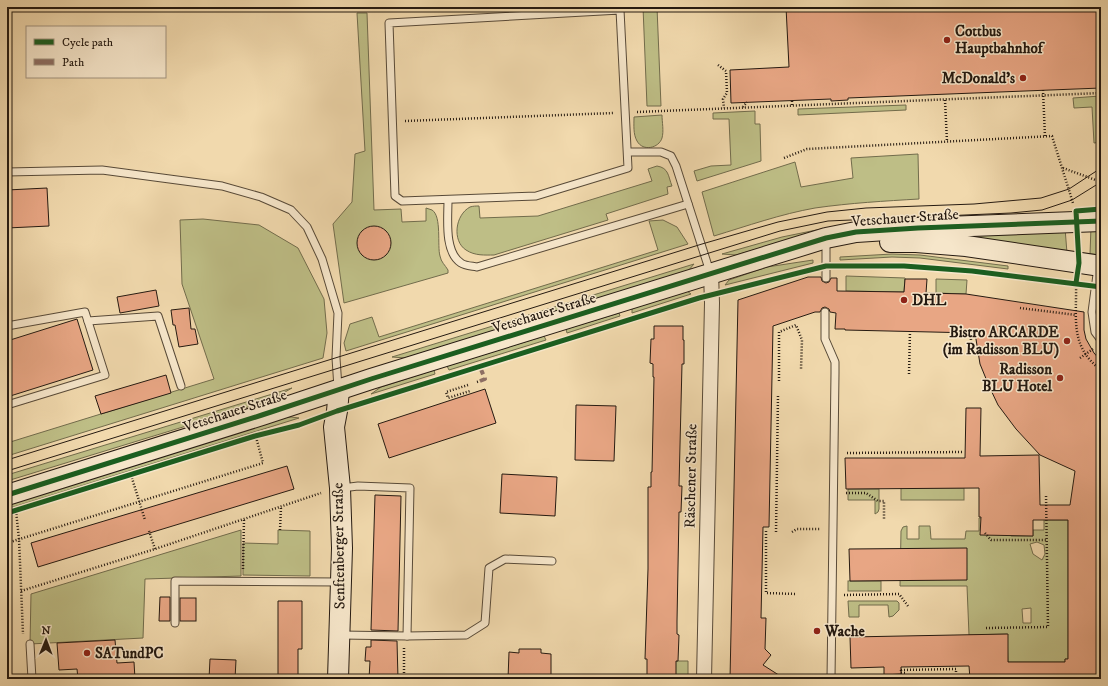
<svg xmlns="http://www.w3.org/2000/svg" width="1108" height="686" font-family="'IM FELL DW Pica',serif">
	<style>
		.green { fill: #bebe86; stroke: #726c4c; fill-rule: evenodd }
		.building { fill: #e8a684; stroke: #251a11 }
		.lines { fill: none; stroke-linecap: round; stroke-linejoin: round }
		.lane-casing { stroke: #584a38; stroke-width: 9 }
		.street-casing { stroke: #584a38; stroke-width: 16 }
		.secondary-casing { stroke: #251a11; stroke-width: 22 }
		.path { stroke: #251a11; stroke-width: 2.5; stroke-dasharray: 1 2; stroke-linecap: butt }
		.lane { stroke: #f6e6ca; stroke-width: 7 }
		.street { stroke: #f6e6ca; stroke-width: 14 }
		.secondary { stroke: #f6e6ca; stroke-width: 20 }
		.tram { stroke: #251a11; stroke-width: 1 }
		.quiet { stroke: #8d6e63; stroke-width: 4; stroke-dasharray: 8 4; stroke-linecap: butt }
		.cycleway-casing { stroke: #f6e6ca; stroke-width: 8 }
		.cycleway { stroke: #1b5e20; stroke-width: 5 }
		.poi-dot { fill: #8f2418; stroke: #f6e6ca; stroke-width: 1.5 }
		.labels { text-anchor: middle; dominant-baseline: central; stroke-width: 3; stroke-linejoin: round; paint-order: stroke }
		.poi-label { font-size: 15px; font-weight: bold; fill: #251a11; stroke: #f6e6ca; text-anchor: start }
		.street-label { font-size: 15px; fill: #251a11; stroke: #f6e6ca }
	</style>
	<rect width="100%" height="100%" fill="#f1d9ad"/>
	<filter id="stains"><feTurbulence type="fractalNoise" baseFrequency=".005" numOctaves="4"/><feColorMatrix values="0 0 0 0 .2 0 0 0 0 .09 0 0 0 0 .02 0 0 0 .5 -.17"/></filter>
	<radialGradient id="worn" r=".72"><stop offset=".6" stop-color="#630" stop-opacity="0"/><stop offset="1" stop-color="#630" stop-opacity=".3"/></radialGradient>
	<g class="green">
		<path d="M643,7H657L661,106H647Z"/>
		<path d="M357,13H367L374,210L401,209L402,222L426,221V208C428,209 430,209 432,210C442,216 437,246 440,256C441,262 445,265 448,270V273L344,303L333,224L352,202L355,154L365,151Z"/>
		<path d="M1100,96L1101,142L1094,143L1092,107L1074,108L1073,98Z"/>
		<path d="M906,105V110L798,115V109Z"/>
		<path d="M755,111V124H760L761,161L697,181L694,171L711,166L731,165L729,119H713V113Z"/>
		<path d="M662,115C662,122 664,131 662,138C659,148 643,152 637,141C633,134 634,125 634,117Z"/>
		<path d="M918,154L919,199C885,201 850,203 815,208C781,214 747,226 714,236L702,192L795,162L801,187L853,178L851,158Z"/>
		<path d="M657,166C669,168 668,176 672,186L667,187L668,194L606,214L608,220L494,255C485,255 475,256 466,250C452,241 455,215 470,207C473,206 476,206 479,206L480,218L538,216L652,181L648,169Z"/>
		<path d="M203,219L259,225L298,248L324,299L327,333L323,358L7,456V443L214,379L182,284L180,220Z"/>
		<path d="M663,220L677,227L688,244L346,351L344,343L350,324L372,317L379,337L658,250L649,221Z"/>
		<path d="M836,226L736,255L722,254L782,237Z"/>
		<path d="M1091,227L1101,228V255L1090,254Z"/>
		<path d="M1065,228L1067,253L912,236Z"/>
		<path d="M892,254L920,255L1008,266V269L920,258L892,257L840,260V257Z"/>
		<path d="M813,260V263L725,285L729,280L767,267Z"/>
		<path d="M694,264L688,271L405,358L392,357Z"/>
		<path d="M846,276L905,278L904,292L846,291Z"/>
		<path d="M936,279L967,280L966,294L936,293Z"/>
		<path d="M687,291L691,294L632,313V308Z"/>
		<path d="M619,313L620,316L567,333L566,329Z"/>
		<path d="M544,336L546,340L449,370L447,366Z"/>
		<path d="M434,370L435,374L371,394L381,387Z"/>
		<path d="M292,388L271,400L7,481V475Z"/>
		<path d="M291,417L299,418L7,509V503L281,418Z"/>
		<rect x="901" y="488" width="63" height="12"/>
		<path d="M848,489H879V509L878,512L875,514V500H848Z"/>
		<path d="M979,518L1011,519V536H1033V530H1044V520H1068V659H1065V662H1008L1007,634L969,635L967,586H900L901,531L903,527L907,526V539H919V526H930L931,539H965L966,531H979ZM1037,542L1044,545L1045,554L1042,560L1033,554L1030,544ZM1031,608V623H1023L1022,609Z"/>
		<path d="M241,530V576L145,579L143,638L30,644L31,594Z"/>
		<path d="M278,530L310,531V576L243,575V543L278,544Z"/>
		<rect x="848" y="581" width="33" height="10"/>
		<path d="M848,601H897L899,603V610L893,616L889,617L888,605H859V617H849Z"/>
		<path d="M676,661H688V679H669V675Z"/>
	</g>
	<g class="building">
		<path d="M786,7H1101V88L848,98V100L831,101V99L731,103L730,70L789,67Z"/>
		<path d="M47,188L49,226L7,228V190Z"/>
		<circle cx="374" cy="243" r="17"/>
		<path d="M808,277H821L822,281L826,283L829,282L831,278H837V291L904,292L905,279H927L926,293L966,294L1084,312V330L1086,339L1094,353L1101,361V679H970L969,666L901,667V674L884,675V667L851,668L850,637L1008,634V662H1065V659H1068V520H1033V536L980,535L981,517H979V488L846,489L845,458H965L966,408H981L980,456L1039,455L1040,505H1070L1075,471L1040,455L1016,429L998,405L989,386L980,364L975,333L845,330V329H835L836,313L830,312L829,309L825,307L822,308L820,312H815L773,326L769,527H763L761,618H766L765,649L771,655L763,665L785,679H730L738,300Z"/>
		<path d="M156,290L159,306L120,313L117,297Z"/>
		<path d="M189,308L191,329H195L198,344L179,347L175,325H173L171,310Z"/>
		<path d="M77,319L93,370L7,397V341Z"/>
		<path d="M654,326H683V340H684V364H682L679,486H682L681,512H679L677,621V634L679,635L678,661H676V675H669V679H647V659H645L648,569V487H651V472H652L654,377H653V364L650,363L651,339H654Z"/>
		<path d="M166,375L171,393L101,414L95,396Z"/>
		<path d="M485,389L496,423L389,458L378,424Z"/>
		<path d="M576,405L616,406L614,461L575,460Z"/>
		<path d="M287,466L294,489L38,567L31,543Z"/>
		<path d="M502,474L557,477L555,516L500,513Z"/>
		<path d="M375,495L401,496L398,631L371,630Z"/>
		<path d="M967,548V580L850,581L849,549Z"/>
		<path d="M160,597H170V621H159Z"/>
		<rect x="180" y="598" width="16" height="23"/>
		<path d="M278,601H302V649H298V679H278Z"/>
		<path d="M115,640L117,663L134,662L135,679H78L77,669L59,670L57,643Z"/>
		<path d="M371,640L397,641L398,679H369L370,661H365L366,647H371Z"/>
		<path d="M519,649H541V653L551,654V679H508L509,652L519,653Z"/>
		<path d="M210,659L236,660L235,679H209Z"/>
	</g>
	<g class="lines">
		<defs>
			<g id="lane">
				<path d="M620,10L628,168L536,196L402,201L395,196L389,23Z"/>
				<path d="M628,152H661L671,156L676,166L710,272"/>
				<path d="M7,172L102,170L222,186L261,197L291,210L307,227L322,259L338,313L336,358L338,388"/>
				<path d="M448,200C448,219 444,252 461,263C465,266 472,266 477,267L688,204"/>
				<path d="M826,240V278"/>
				<path d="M1098,267L1092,312L1095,332L1101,340"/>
				<path d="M825,312V339L835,362V373L831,679"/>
				<path d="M88,321L158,316L181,386"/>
				<path d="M7,326L85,312L105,375L7,405"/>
				<path d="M342,488L358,486L410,488L407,636"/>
				<path d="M175,623V581L340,582"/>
				<path d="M341,635L407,636L466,635L485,623L489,568L505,559L552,561"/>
				<path d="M30,644L32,679"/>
			</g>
			<path id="street" d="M704,679L712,303L711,273"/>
			<g id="secondary">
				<path d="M890,242H916L966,246L1101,266"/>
				<path d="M7,495L262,415L371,379L826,238L856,232L918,228L1101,221"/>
				<path d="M338,679L342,548L340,488L334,427L337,411L339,390"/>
			</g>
		</defs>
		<use href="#lane" class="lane-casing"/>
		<use href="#street" class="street-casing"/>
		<use href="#secondary" class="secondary-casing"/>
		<g class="path">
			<path d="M718,65L726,71L727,93L723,99L724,108"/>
			<path d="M1043,90L1045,137"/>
			<path d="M945,100L947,142"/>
			<path d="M792,101V106"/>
			<path d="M743,107L747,102"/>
			<path d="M637,112L1101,93"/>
			<path d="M405,121L614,113"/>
			<path d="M784,158L807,149L1052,136L1073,203"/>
			<path d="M1063,168L1101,182"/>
			<path d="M1076,283C1077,318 1069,346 1101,370"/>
			<path d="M1020,308L1076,315"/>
			<path d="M970,330L972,350"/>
			<path d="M1080,358L1093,349"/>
			<path d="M909,374L910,331"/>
			<path d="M779,381V332L796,325L802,340L801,369"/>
			<path d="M477,382L480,381"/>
			<path d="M468,385L446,392L448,398L470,391"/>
			<path d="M847,453L962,452"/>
			<path d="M131,475L145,520"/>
			<path d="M846,493H866L878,501H884V519"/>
			<path d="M16,511L19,539L23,634"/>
			<path d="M280,530L281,507"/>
			<path d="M149,531L155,549"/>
			<path d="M766,531V593L796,594"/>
			<path d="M776,532L778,395"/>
			<path d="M792,532L797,529H821"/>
			<path d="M985,533L991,540H1047"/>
			<path d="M7,543L263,463L256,437"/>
			<path d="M243,569L244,519"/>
			<path d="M21,591L155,549L321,493"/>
			<path d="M844,595L899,594L908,606"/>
			<path d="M986,628L1048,627L1046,494"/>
			<path d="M901,670L956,669V679"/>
			<path d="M901,670V673H905L903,679"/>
			<path d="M1098,670H1101"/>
			<path d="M889,675V679"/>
			<path d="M404,679V648"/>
		</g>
		<use href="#lane" class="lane"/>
		<use href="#street" class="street"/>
		<use href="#secondary" class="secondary"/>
		<g class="tram">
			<path d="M7,460L702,244L778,222L827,212L866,208L974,204L1041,198L1069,189L1101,168"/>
			<path d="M7,471L780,231L828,221L1011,213L1042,210L1072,200L1101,182"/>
		</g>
		<path class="quiet" d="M480,367L485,379L480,381"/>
		<defs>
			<g id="cycleway">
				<path d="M1076,283L1079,263L1076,211L1101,209"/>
				<path d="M7,495L262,415L371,379L826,238L856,232L918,228L1101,221"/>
				<path d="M7,513L255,436L299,425L337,411L699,298L826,266H904L972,271L1101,287"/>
			</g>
		</defs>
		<use href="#cycleway" class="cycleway-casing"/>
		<use href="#cycleway" class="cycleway"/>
	</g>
	<g class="poi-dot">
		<circle cx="947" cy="40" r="4"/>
		<circle cx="1023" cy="78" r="4"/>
		<circle cx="904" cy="300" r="4"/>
		<circle cx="1067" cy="341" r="4"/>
		<circle cx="1060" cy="378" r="4"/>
		<circle cx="817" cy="631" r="4"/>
		<circle cx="87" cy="653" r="4"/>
	</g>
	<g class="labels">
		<g class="poi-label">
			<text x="955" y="31">Cottbus<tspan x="955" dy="17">Hauptbahnhof</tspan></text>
			<text x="1015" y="78" text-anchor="end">McDonald's</text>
			<text x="912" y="300">DHL</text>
			<text x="1059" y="332" text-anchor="end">Bistro ARCARDE<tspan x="1059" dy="17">(im Radisson BLU)</tspan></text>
			<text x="1052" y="369" text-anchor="end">Radisson<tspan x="1052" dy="17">BLU Hotel</tspan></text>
			<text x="825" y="631">Wache</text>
			<text x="95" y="653">SATundPC</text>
		</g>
		<g class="street-label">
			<text transform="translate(905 218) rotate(-4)">Vetschauer Straße</text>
			<text transform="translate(544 313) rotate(-17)">Vetschauer Straße</text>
			<text transform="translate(235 411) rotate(-18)">Vetschauer Straße</text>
			<text transform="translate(691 476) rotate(-89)">Räschener Straße</text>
			<text transform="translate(339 546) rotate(-91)">Senftenberger Straße</text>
		</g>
	</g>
	<rect width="1108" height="686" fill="none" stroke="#f1d9ad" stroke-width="24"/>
	<rect x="8" y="8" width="1092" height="670" fill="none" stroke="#251a11" stroke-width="2"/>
	<rect x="12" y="12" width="1084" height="662" fill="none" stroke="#251a11"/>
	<rect x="26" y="26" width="140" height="52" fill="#f6e6ca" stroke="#a29480"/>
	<rect x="34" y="39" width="20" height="6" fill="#1b5e20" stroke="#a29480"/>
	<text x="62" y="46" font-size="12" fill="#251a11">Cycle path</text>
	<rect x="34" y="59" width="20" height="6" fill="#8d6e63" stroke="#a29480"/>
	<text x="62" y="66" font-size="12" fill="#251a11">Path</text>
	<g transform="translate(46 640) rotate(1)" stroke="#f6e6ca" stroke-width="3" paint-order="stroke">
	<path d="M0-3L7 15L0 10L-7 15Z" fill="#251a11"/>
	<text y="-6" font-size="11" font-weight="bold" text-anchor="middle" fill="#251a11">N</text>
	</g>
	<rect width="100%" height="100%" filter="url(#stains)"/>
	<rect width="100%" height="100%" fill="url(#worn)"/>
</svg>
